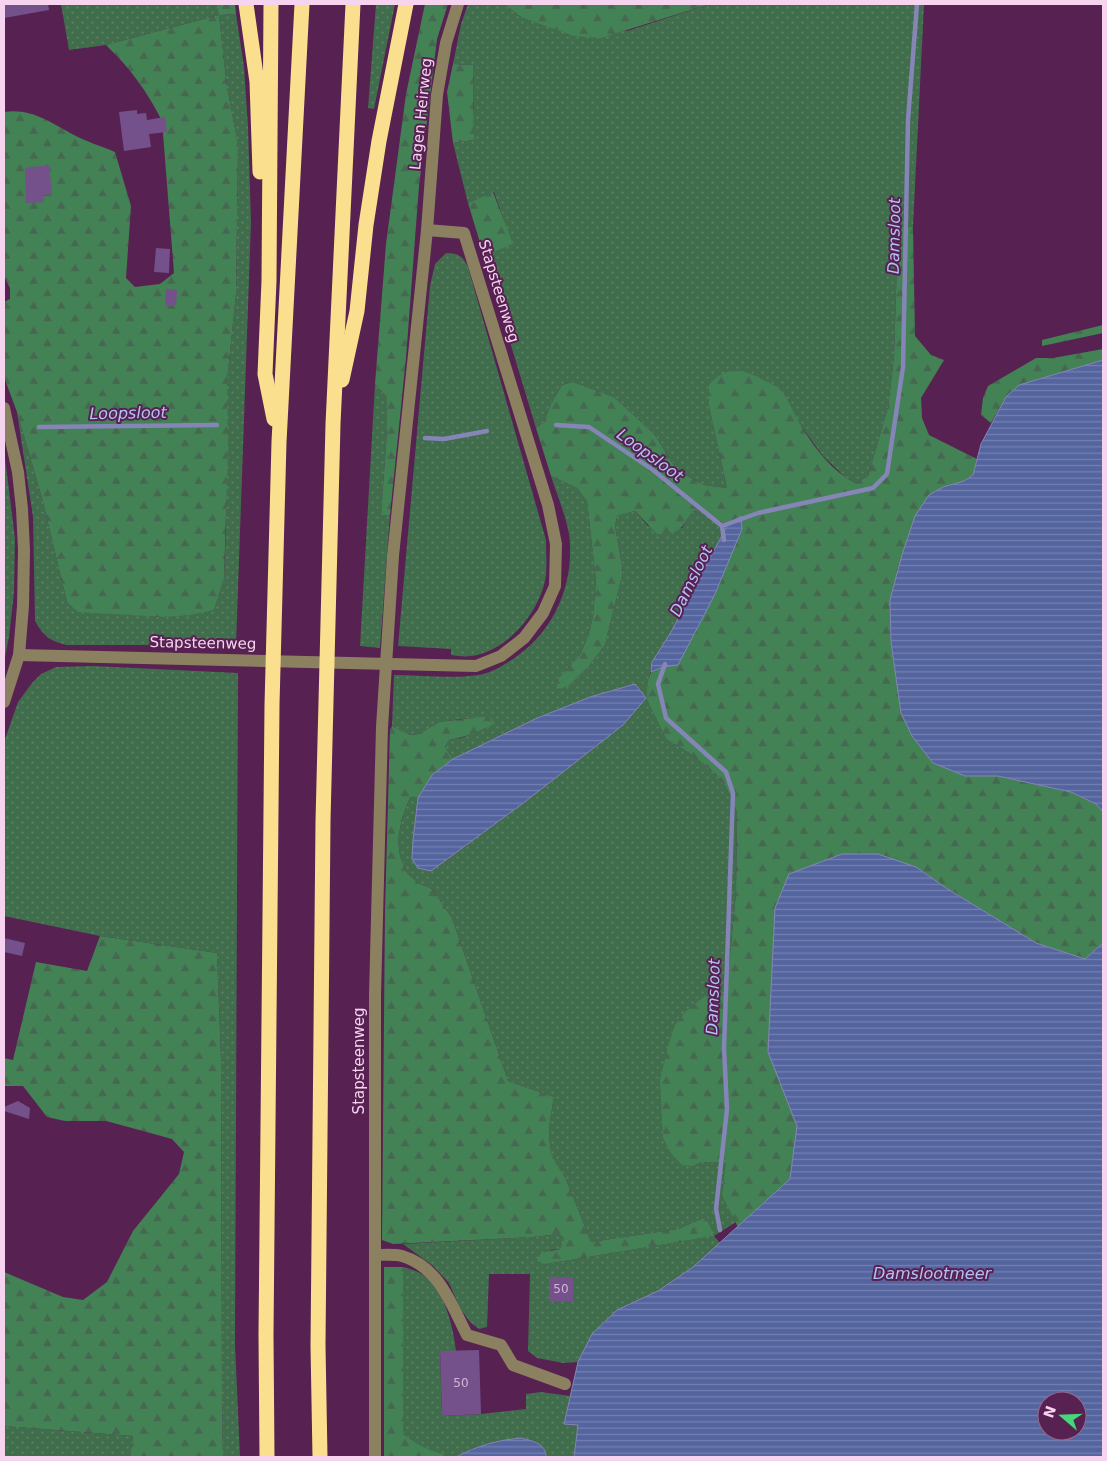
<svg xmlns="http://www.w3.org/2000/svg" width="1107" height="1461" font-family="'DejaVu Sans',sans-serif">
	<style>
		.grass { fill: url(#grass-dots) }
		.forest { fill: url(#forest-firs) }
		.water { fill: url(#water-rules); stroke: #8586b7; fill-rule: evenodd }
		.lines { fill: none; stroke-linecap: round; stroke-linejoin: round }
		.stream { stroke: #8586b7; stroke-width: 4.5 }
		.building { fill: #74518a }
		.minor { stroke: #8b8060; stroke-width: 12 }
		.highway { stroke: #fadf8e; stroke-width: 15 }
		.labels { text-anchor: middle; dominant-baseline: central; stroke-width: 4; stroke-linejoin: round; paint-order: stroke }
		.number-label { font-size: 12px; fill: #d6b3d6 }
		.street-label { font-size: 15px; fill: #f6d4f0; stroke: #572152 }
		.water-label { font-size: 16px; font-style: italic; fill: #b2c2f6; stroke: #572152 }
	</style>
	<defs>
		<pattern id="grass-dots" width="8" height="8" patternUnits="userSpaceOnUse" patternTransform="scale(1.25)"><rect width="8" height="8" fill="#406d4c"/><path d="M2 2h.1M6 6h.1" fill="none" stroke="#5c8166" stroke-width="1.8" stroke-linecap="round"/></pattern>
		<pattern id="forest-firs" width="22" height="20" patternUnits="userSpaceOnUse" patternTransform="scale(1.25)"><rect width="22" height="20" fill="#438255"/><path d="M5 1l3.5 6h-7zM16 11l3.5 6h-7z" fill="#466850"/></pattern>
		<pattern id="water-rules" width="6" height="5" patternUnits="userSpaceOnUse" patternTransform="scale(1.25)"><rect width="6" height="5" fill="#54649f"/><path d="M0 2.5h6" fill="none" stroke="#7680b1"/></pattern>
	</defs>
	<rect width="100%" height="100%" fill="#572152"/>
	<g class="grass">
		<path d="M61,4H216L219,15L236,14L244,67L248,126L251,222L236,645H67C50,641 44,637 35,621L33,517L17,412L42,498L67,602L122,614L163,617L214,610L224,579L226,528L227,381L236,294L238,144L227,87L219,15L106,45L69,50Z"/>
		<path d="M376,4H395L374,109L368,108Z"/>
		<path d="M468,4H504L521,17L627,31L710,4H924L913,227L898,228L894,358L888,407L868,476L856,483L845,477L823,456L801,426L709,385V406L727,488L704,485L677,470L654,434L614,397L573,382L562,385L551,404L544,422L536,428L484,256L512,244L494,192L468,203L453,143L474,140L473,65L453,64L461,24Z"/>
		<path d="M446,253C458,253 463,256 468,267L546,540C546,551 547,564 546,575C541,611 508,651 471,656C464,657 458,656 451,655V649L398,646L430,286L435,264Z"/>
		<path d="M375,384L387,397V431L381,515H390L380,648L360,646Z"/>
		<path d="M4,450L15,538L14,592L9,637L4,662Z"/>
		<path d="M551,476L577,488L587,501L596,581L593,616L589,634L580,655L555,682L570,685L589,666L605,645L623,572L615,526L617,516L635,511L648,526L682,528L693,511L702,509L719,521L728,524L671,632L652,662L646,698L666,739L691,754L715,773L726,787L737,812L736,893L726,996L693,1166L702,1162L727,1163L722,1196L736,1222L714,1236L720,1243L693,1267L658,1291L617,1310L592,1334L578,1362L563,1363L537,1358L528,1351L530,1274H489L487,1327L479,1329L470,1322L460,1308L449,1283L433,1266L403,1244L533,1237L559,1234L564,1238V1243L560,1249L551,1250L546,1264L713,1236L706,1217L678,1229L591,1242L565,1177L555,1164L551,1152L549,1136L550,1120L554,1097L508,1081L452,918L432,889L418,883L407,873L400,856L398,840L402,818L410,797L418,798L413,840L431,871L526,801L623,725L646,698L635,684L590,697L535,719L453,759L445,747L449,740L461,738L488,727L490,717L462,719L439,722L419,734L409,735L392,726L394,675C422,675 451,679 478,675C491,673 502,666 513,659C551,634 572,591 570,545C570,525 557,495 551,476Z"/>
		<path d="M93,666L238,673L235,1344L240,1457H223L222,1400L221,1058L217,953L100,936L4,916V742L18,702L32,683L41,674L56,667Z"/>
		<path d="M403,1267C408,1268 413,1270 418,1272C444,1285 453,1325 456,1351L440,1352L442,1416L481,1414L526,1409V1394L541,1392L570,1396L564,1424L578,1425L574,1457H546V1453L506,1440L472,1449L455,1457L439,1455L415,1444L403,1434Z"/>
		<path d="M4,1426L133,1436L130,1457H4Z"/>
	</g>
	<g class="forest">
		<path d="M216,4H235L236,14L219,15L227,87L238,144L236,294L227,381L228,450L224,579L214,610L190,615L163,617L78,612L67,602L42,498L17,412L4,377V302L10,299V288L4,276V112C32,108 51,123 74,135C87,142 101,146 115,152L131,206L126,278L135,287L160,284L174,273L162,121C147,91 130,68 106,45L219,15Z"/>
		<path d="M425,4H448L437,39L419,186L406,358L390,515H381L387,431V397L375,384L386,244L406,94Z"/>
		<path d="M504,4H710L601,38L574,36L521,17Z"/>
		<path d="M453,64L473,65L474,140L453,143L447,92Z"/>
		<path d="M493,192L513,244L484,256L468,203Z"/>
		<path d="M898,227H913L915,336L931,355L944,360L921,398L922,418L929,435L977,459L973,475L964,481L943,487L915,516L902,555L890,600L891,642L901,713L965,776H998L1071,792L1096,804L1103,812V943L1085,959L1036,943L946,888L916,867L768,1051L797,1126L790,1179L738,1227L722,1196L726,1163L702,1162L693,1166L682,1165L671,1153L663,1138L660,1080L669,1043L675,1025L686,1011L710,992L726,996L736,893L737,812L726,787L715,773L691,754L666,739L646,698L648,682L651,672L663,667L740,516L728,524L719,521L702,509L693,511C681,529 680,534 657,534L635,511L617,516L615,526L623,572L605,645L589,666L570,685L560,689L555,682L580,655L589,634L593,616L596,581L587,501L577,488L551,476L536,428L544,422L551,404L562,385L573,382L614,397L654,434L677,470L704,485L727,488L709,406V385C727,365 741,368 763,380C770,383 777,386 782,392C790,402 794,415 801,426C815,448 832,472 856,483L868,476L888,407L894,358Z"/>
		<path d="M1103,325V333L1042,346V340Z"/>
		<path d="M1103,349V360L1036,380L1006,397L991,423L981,415L983,398L988,386L1036,358H1053Z"/>
		<path d="M481,717H490L495,723C482,731 465,737 449,740L445,747L453,759L432,775L418,798L410,797L402,818L398,840L400,856L407,873L418,883L432,889L452,918L508,1081L554,1097L550,1120L549,1136L551,1152L556,1164L565,1177L591,1242L678,1229L706,1217L714,1236L546,1264L537,1261L541,1253L560,1249L563,1243L564,1238L559,1234L533,1237L393,1244L382,1240L385,910L390,730L392,726L410,735L419,734L439,722Z"/>
		<path d="M100,936L217,953L221,1058L222,1400L223,1457H130L133,1436L4,1426V1272L63,1297L83,1300L107,1282L133,1231L179,1174L184,1152L172,1139L143,1131L106,1121H65L47,1117L23,1086H4V1058L13,1060L36,962L87,971Z"/>
		<path d="M384,1267H403V1434C418,1446 435,1454 455,1457H384Z"/>
	</g>
	<g class="water">
		<path d="M1103,360V812L1096,804L1071,792L998,776H965L933,763L912,736L901,713L891,642L890,600L902,555L915,516L929,495L943,487L964,481L973,475L981,444L1006,397L1019,385Z"/>
		<path d="M741,516L742,529L715,594L678,665L663,667L651,672L652,662L671,632L728,524Z"/>
		<path d="M635,684L646,698L623,725L526,801L431,871L418,868L412,859L413,840L418,798L432,775L453,759L535,719L590,697Z"/>
		<path d="M842,854H878L916,867L946,888L1036,943L1085,959L1103,943V1457H574L578,1425L564,1424L578,1362L592,1334L617,1310L658,1291L693,1267L790,1179L797,1126L768,1052L775,908L789,874ZM1047,1401H1077V1431H1047Z"/>
		<path d="M521,1438C532,1441 546,1443 546,1457H456C477,1446 497,1440 521,1438Z"/>
	</g>
	<g class="lines">
		<g class="stream">
			<path d="M556,425L589,427L653,470L722,526"/>
			<path d="M39,427L217,425"/>
			<path d="M425,438L444,439L487,431"/>
			<path d="M724,540L722,526L758,513L873,488L887,474L903,367L908,120L917,4"/>
			<path d="M665,664L658,684L666,718L726,772L733,793L724,1048L727,1109L716,1209L720,1230"/>
		</g>
	</g>
	<g class="building">
		<path d="M4,4H48L49,10L4,18Z"/>
		<path d="M137,110V114L146,113L147,120L165,117L167,132L149,134L151,147L124,151L119,112Z"/>
		<path d="M49,165L52,194L43,195L44,202L26,203L25,168Z"/>
		<path d="M156,248L170,249L169,273L154,272Z"/>
		<path d="M166,289L177,290L176,306H165Z"/>
		<path d="M4,938L25,943L22,956L4,952Z"/>
		<path d="M18,1101L30,1108L29,1119L4,1111V1107Z"/>
		<rect x="549" y="1277" width="24" height="24"/>
		<path d="M479,1350L481,1414L442,1416L440,1351Z"/>
	</g>
	<g class="lines">
		<g class="minor">
			<path d="M4,408L18,472L22,509L24,550L23,606L19,655L4,702"/>
			<path d="M19,655L476,666L501,656L524,638L543,613L555,586L556,544L548,505L464,233L427,230"/>
			<path d="M375,1255C384,1255 394,1254 402,1256C439,1267 451,1304 467,1335L501,1345L513,1365L565,1384"/>
			<path d="M375,1457V995L382,727L393,556L427,230L437,95L446,43L458,4"/>
		</g>
		<g class="highway">
			<path d="M246,4L257,82L260,172"/>
			<path d="M271,4L269,281L265,374L274,419"/>
			<path d="M342,380L357,311L366,225L379,141L406,4"/>
			<path d="M267,1457L266,1335L272,705L279,442L302,4"/>
			<path d="M320,1457L318,1346L323,821L333,424L353,4"/>
		</g>
	</g>
	<g class="labels">
		<g class="number-label">
			<text x="561" y="1289">50</text>
			<text x="461" y="1383">50</text>
		</g>
		<g class="street-label">
			<text transform="translate(421 114) rotate(-84)">Lagen Heirweg</text>
			<text transform="translate(499 291) rotate(73)">Stapsteenweg</text>
			<text transform="translate(203 643) rotate(1)">Stapsteenweg</text>
			<text transform="translate(359 1061) rotate(-90)">Stapsteenweg</text>
		</g>
		<g class="water-label">
			<text transform="translate(894 236) rotate(-89)">Damsloot</text>
			<text transform="translate(128 413) rotate(-1)">Loopsloot</text>
			<text transform="translate(650 455) rotate(36)">Loopsloot</text>
			<text transform="translate(691 581) rotate(-64)">Damsloot</text>
			<text transform="translate(713 997) rotate(-88)">Damsloot</text>
			<text x="932" y="1273">Damslootmeer</text>
		</g>
	</g>
	<rect width="1107" height="1461" fill="none" stroke="#f6d4f0" stroke-width="10"/>
	<g transform="translate(1062 1416) rotate(289)"><circle r="24" fill="#572152" stroke="#976991"/>
	<path d="M0-4L9 19L0 12L-9 19Z" fill="#46d779"/>
	<text y="-8" font-size="14" font-weight="bold" text-anchor="middle" fill="#f6d4f0">N</text>
	</g>
</svg>
